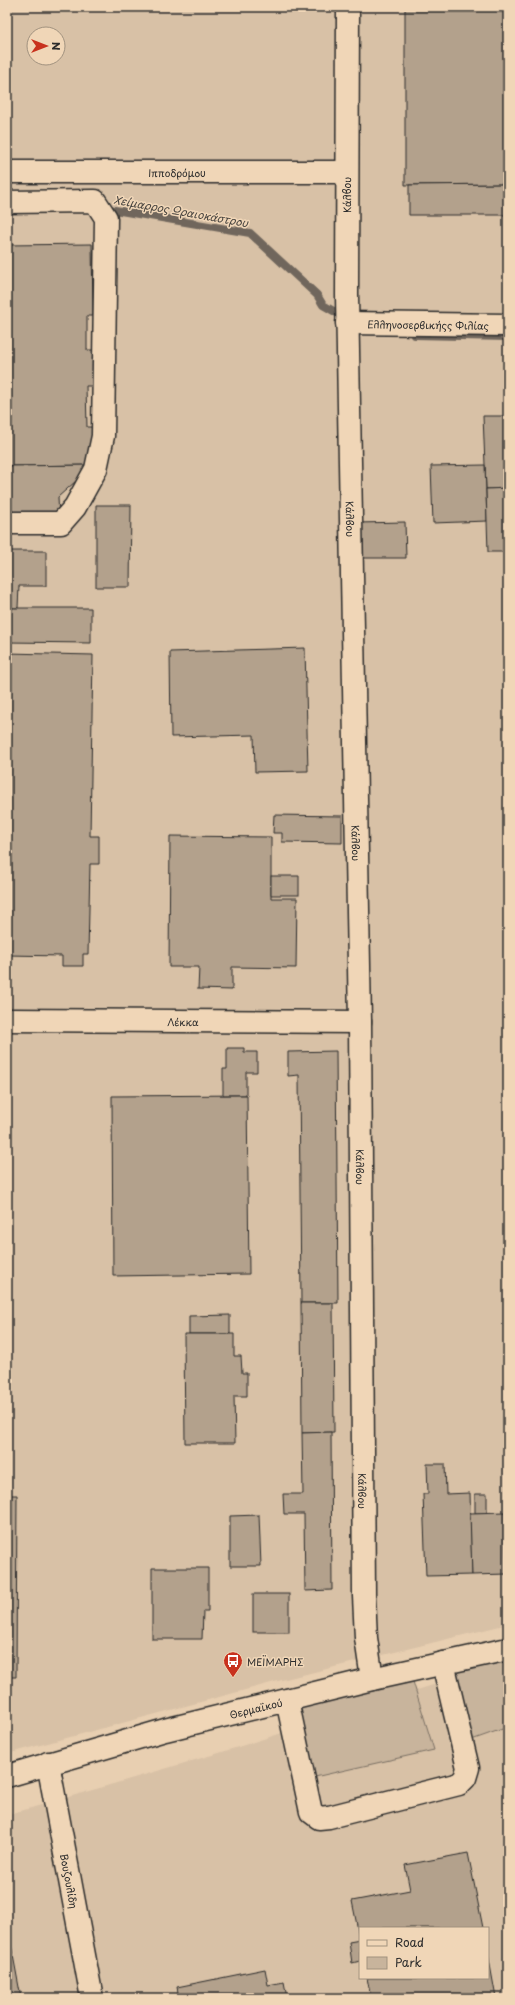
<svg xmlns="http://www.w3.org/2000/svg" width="515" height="2005" font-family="'Playpen Sans',sans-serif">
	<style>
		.built { fill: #d8c1a6; fill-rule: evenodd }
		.green { fill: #c8b49c; stroke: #7a7064 }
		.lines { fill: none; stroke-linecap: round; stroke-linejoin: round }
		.stream { stroke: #6f665c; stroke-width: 8 }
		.building { fill: #b3a18c; stroke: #2b2b2b }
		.minor-casing { stroke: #2b2b2b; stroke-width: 25 }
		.minor { stroke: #f0d6b7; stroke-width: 22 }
		.labels { text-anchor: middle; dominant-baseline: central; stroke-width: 3; stroke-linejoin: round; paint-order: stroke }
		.street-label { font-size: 10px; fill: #2b2b2b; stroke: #f0d6b7 }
		.poi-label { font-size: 10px; fill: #2b2b2b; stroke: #f0d6b7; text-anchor: start }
		.water-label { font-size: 11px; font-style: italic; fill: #48443f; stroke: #f0d6b7 }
	</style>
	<rect width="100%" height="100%" fill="#e8cfb1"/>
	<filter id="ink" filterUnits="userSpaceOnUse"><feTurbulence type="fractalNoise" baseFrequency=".025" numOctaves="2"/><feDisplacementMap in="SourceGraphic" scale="8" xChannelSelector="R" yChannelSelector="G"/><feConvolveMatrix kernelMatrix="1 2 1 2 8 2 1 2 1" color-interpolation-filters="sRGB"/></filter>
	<g filter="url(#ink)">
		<g class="built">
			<path d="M7,7H508V1624L282,1680L7,1754ZM34,34H58V58H34Z"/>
			<path d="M508,1655V1998H7V1815L219,1753L455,1678ZM360,1928H488V1978H360Z"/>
		</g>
		<g class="green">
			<path d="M508,1656V1727L466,1742L454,1671Z"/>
			<path d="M411,1675L434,1750L306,1779L291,1711Z"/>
		</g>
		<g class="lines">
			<g class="stream">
				<path d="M103,208L250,233L317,295L323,305L344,317"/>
				<path d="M415,335L508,337"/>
			</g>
		</g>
		<g class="building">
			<path d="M405,7H508V184L405,185Z"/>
			<path d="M508,184V215H409V185Z"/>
			<path d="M92,244L93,316H87V350H93V386H86L87,427H94V465L7,466V245Z"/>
			<path d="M483,416H508V488L486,489Z"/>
			<path d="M94,465L58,497L59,518L7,519V466Z"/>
			<path d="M485,465L487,521L433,523L431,466Z"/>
			<path d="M508,488V552H488L486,489Z"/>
			<path d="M96,505H131L130,587H96Z"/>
			<path d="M405,522L406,558H358L357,523Z"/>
			<path d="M7,551H46V586H19L18,608H7Z"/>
			<path d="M7,608H91V643L7,642Z"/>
			<path d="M305,648L308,771L255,772L254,735L171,737L170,652Z"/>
			<path d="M7,653L93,655L90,836H99V864H90L88,954H83V966H62V956L7,955Z"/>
			<path d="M274,815L342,816V843L282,842V833H273Z"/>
			<path d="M170,836L271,837V898H297L296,968L232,967V990L198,989L199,967H169Z"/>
			<rect x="271" y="876" width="28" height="19"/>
			<path d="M227,1048H244V1052H257V1072H246V1095H223V1069H227Z"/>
			<path d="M336,1051L338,1303H301L299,1075L288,1076V1052Z"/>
			<path d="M247,1095L249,1274L113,1276L112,1096Z"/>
			<path d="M301,1303H333L334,1432L302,1433Z"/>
			<path d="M230,1315V1334H189V1316Z"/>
			<path d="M184,1334H234V1356H241L242,1373H247V1396H234L235,1443H185Z"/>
			<path d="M331,1432L332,1590L305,1591L304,1514H284L283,1494H303L302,1433Z"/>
			<path d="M427,1464H445L446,1494L470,1493L472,1575L426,1576L423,1494H428Z"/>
			<rect x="475" y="1494" width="12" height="19"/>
			<path d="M7,1495H17L16,1677H7Z"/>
			<path d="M505,1512L507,1574L472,1575L470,1513Z"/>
			<path d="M259,1515L261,1566H230V1516Z"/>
			<path d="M152,1568H208V1611H203L202,1639H152Z"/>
			<rect x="253" y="1594" width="36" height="38"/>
			<path d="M468,1853L483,1928H360V1961L352,1963L349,1942L360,1940L352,1901L410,1890L405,1865Z"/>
			<path d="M7,1923L21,1998H7Z"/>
			<path d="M488,1954L496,1998H371L367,1978H488Z"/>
			<path d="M265,1969L268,1985L284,1982L287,1998H179L177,1987Z"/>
		</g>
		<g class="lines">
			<defs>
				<g id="minor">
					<path id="s1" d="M348,7L347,295L360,1022L364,1596L366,1638L372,1679"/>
					<path id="s2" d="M7,172H346"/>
					<path d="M7,202L95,201L106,218L103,436L96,469L75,507L61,523H7"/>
					<path id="s3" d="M347,323L508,325"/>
					<path id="s4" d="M7,1020L360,1022"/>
					<path d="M287,1700L311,1812L319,1818L329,1817L459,1784L465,1778L468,1768L443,1663"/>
					<path id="s5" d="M48,1763L92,1998"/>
					<path id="s6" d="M7,1776L165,1730L372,1679L508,1649"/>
				</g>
			</defs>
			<use href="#minor" class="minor-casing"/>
			<use href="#minor" class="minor"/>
		</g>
	</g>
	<defs>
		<symbol id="bus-pin" viewBox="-11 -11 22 30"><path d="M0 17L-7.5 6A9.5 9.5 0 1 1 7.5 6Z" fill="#c8321e" stroke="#f0d6b7"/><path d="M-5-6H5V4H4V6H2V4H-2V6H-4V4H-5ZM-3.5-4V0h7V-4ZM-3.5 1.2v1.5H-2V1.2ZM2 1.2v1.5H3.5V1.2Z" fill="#fff"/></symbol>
	</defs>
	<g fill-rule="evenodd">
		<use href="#bus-pin" x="222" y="1650" width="22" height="30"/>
	</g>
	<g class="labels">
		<g class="street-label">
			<text stroke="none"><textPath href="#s2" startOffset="170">Ιπποδρόμου</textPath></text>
			<text transform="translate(346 195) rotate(-90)">Κάλβου</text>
			<text stroke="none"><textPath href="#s3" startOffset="81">Ελληνοσερβικήςς Φιλίας</textPath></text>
			<text stroke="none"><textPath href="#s1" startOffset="512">Κάλβου</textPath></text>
			<text stroke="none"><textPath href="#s1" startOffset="836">Κάλβου</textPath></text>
			<text stroke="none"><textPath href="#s4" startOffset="176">Λέκκα</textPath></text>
			<text stroke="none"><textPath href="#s1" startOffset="1160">Κάλβου</textPath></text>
			<text stroke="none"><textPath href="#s1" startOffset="1484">Κάλβου</textPath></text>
			<text stroke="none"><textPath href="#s6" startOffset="258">Θερμαϊκού</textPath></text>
			<text stroke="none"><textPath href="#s5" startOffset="120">Βουζουλίδη</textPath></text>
		</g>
		<g class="poi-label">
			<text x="247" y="1661">ΜΕΪΜΑΡΗΣ</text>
		</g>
		<g class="water-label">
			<text transform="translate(181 211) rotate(10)">Χείμαρρος Ωραιοκάστρου</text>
		</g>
	</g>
	<rect width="515" height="2005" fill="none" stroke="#f0d6b7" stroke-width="24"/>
	<rect x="12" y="12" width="491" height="1981" fill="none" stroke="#2b2b2b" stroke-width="1.5" filter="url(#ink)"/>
	<rect x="359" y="1927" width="130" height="52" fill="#f0d6b7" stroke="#a1927f"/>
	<rect x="367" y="1940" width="20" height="6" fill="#f0d6b7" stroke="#a1927f"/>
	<text x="395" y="1947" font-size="12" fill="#2b2b2b">Road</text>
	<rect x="367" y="1957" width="20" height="12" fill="#c8b49c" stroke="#a1927f"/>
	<text x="395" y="1967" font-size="12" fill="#2b2b2b">Park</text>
	<g transform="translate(46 46) rotate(90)"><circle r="19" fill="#f0d6b7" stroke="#a1927f"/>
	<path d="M0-3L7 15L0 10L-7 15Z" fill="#c8321e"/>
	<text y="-6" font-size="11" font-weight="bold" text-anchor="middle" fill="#2b2b2b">N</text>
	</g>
</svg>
